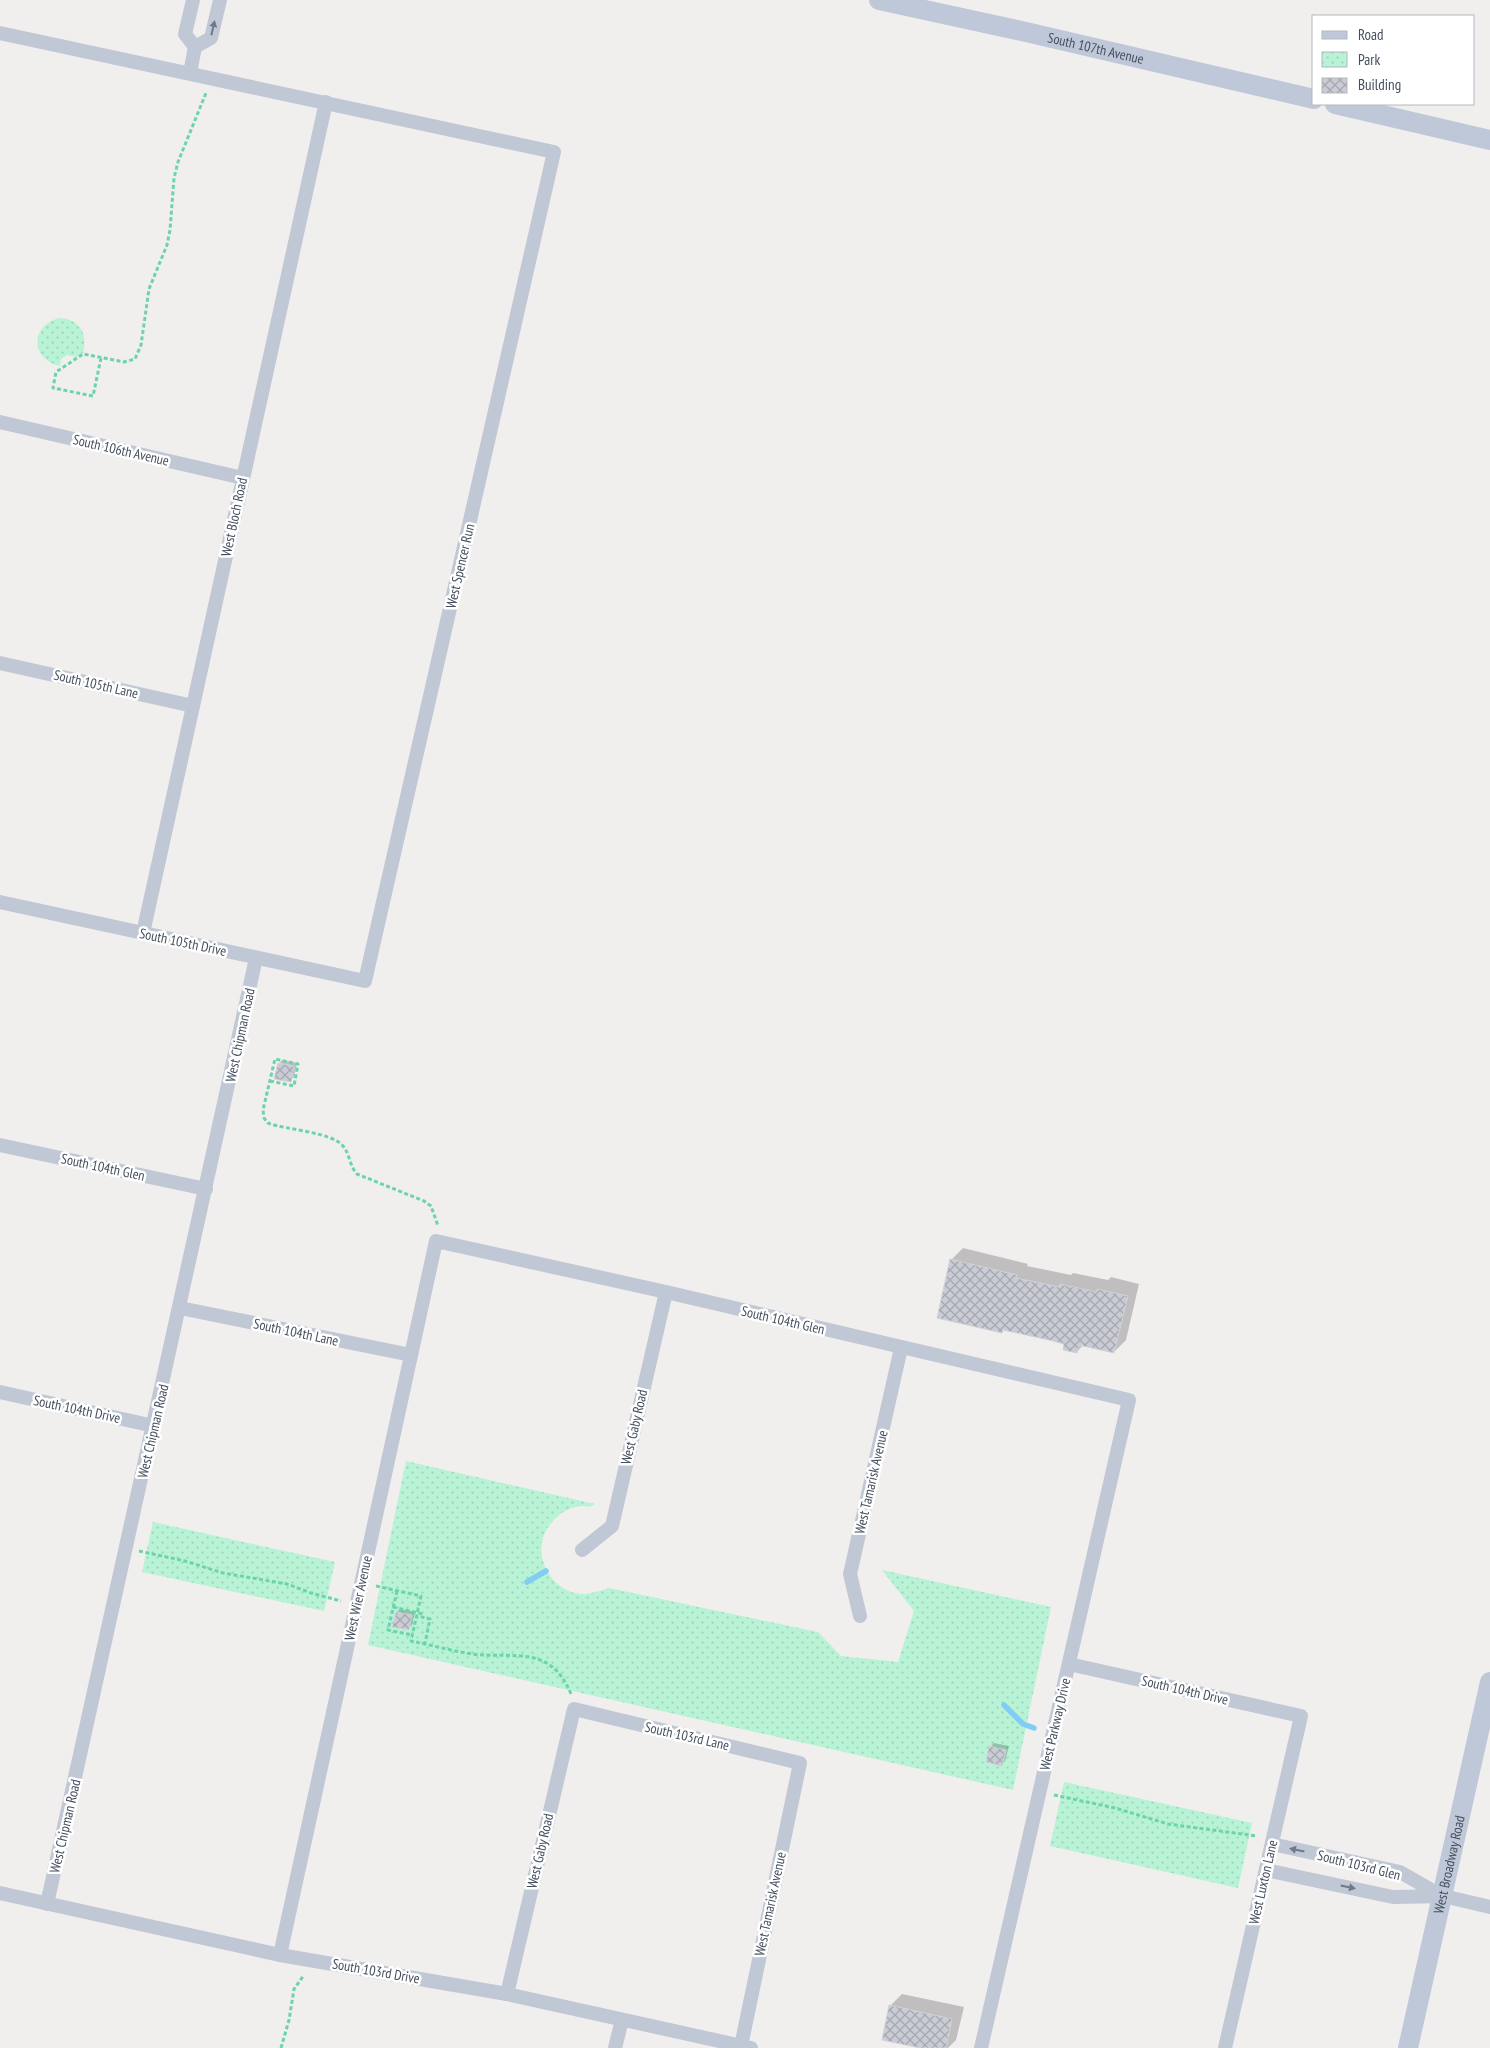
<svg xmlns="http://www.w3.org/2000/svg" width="1490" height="2048" font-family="'PT Sans Narrow',sans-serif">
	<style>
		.park { fill: url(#park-dots) }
		.shadow { fill: #0003 }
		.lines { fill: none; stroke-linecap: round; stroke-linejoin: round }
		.stream { stroke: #80cef4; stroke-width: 5.5 }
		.building { fill: url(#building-cross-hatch); stroke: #d1d3da }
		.path { stroke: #6cd4ad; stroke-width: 3; stroke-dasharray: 4 2.5; stroke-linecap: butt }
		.street { stroke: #c0c8d5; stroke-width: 14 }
		.secondary { stroke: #bfc8d9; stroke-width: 20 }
		.oneway { fill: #6f7987 }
		.labels { text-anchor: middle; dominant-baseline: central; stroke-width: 5; stroke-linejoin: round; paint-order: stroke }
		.street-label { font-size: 14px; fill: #444e5d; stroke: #fff }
	</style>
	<defs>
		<pattern id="park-dots" width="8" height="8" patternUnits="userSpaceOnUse" patternTransform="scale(1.25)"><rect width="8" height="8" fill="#b8f3d6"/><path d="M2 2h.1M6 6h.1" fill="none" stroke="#9fd2ba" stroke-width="1.8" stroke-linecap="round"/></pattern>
		<pattern id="building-cross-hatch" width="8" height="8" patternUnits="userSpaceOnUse" patternTransform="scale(1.25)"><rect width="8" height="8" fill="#c9ccd4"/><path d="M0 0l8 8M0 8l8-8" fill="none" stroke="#a5a8af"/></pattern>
	</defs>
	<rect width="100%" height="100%" fill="#f1eeee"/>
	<g class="park">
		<path d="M60,318C80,319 88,334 83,353L76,357L67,355L61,359L60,366C30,360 30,324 60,318Z"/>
		<path d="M406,1461L595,1504C590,1508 587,1506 581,1506C567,1507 554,1517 547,1529C530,1557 554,1596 586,1594C593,1593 602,1590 609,1588L818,1632L841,1656L898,1662L914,1611L882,1570L1051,1607L1013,1790L368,1645Z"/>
		<path d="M153,1522L335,1562L324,1611L142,1572Z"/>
		<path d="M1064,1782L1252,1823L1238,1888L1050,1846Z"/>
	</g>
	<g class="shadow">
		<path d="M282,1060L297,1063L294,1077L290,1081L279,1064Z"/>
		<path d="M963,1248L1028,1264L1027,1266L1071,1275L1073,1273L1108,1280L1111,1277L1139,1284L1126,1340L1114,1352L1084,1344L1077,1352L951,1260Z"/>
		<path d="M400,1609L415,1612L412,1625L408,1629L397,1612Z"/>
		<path d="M994,1743L1009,1746L1005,1761L1002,1764L990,1747Z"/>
		<path d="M902,1994L964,2007L956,2040L948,2048H926L890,2006Z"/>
	</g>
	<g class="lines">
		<g class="stream">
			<path d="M527,1582L546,1571"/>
			<path d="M1004,1705L1023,1724L1034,1728"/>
		</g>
	</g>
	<g class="building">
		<path d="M278,1063L294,1066L291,1082L274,1079Z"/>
		<path d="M950,1259L1017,1275L1016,1278L1059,1287L1060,1284L1097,1292V1289L1128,1296L1114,1353L1079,1345L1077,1353L1063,1350L1064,1344L1049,1340L1003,1330L1002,1333L937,1318Z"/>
		<path d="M396,1612L412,1615L409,1630L392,1627Z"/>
		<path d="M989,1746L1006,1750L1002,1766L986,1762Z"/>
		<path d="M889,2005L952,2019L946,2048H920L882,2040Z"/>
	</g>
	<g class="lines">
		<g class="path">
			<path d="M101,358L93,396L53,388L56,372L83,354L124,362L135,359L141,345L149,289L167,245L170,230L174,178L178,162L206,93"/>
			<path d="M270,1081L294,1086L298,1064L275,1059L263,1110L264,1118L268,1123C286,1130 332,1132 343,1146C350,1154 349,1165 357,1174L424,1201L431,1206L438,1226"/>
			<path d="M139,1551L185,1561L223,1573L287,1584L311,1593L341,1601"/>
			<path d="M376,1586L421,1596L411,1641C431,1645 452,1651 472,1654C516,1659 550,1644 571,1694"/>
			<path d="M397,1591L388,1630L412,1635"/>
			<path d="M393,1607L423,1614L422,1617L430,1619L425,1643"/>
			<path d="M1054,1795L1115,1808L1168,1824L1257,1836"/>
			<path d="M281,2048L289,2020L294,1989L304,1975"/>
		</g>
		<g class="street">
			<path d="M193,0L185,34L195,47"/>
			<path d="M0,33L554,152L365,981L0,902"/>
			<path d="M190,73L195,47L211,38L220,0"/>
			<path d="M0,422L243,478"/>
			<path d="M0,663L193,706"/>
			<path d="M143,933L326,102"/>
			<path d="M0,1145L206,1189"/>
			<path d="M180,1308L411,1355"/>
			<path d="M0,1392L154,1426"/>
			<path d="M582,1550L612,1526L666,1292"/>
			<path d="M860,1616L850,1574L901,1348"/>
			<path d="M1069,1664L1301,1716L1225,2048"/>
			<path d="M1272,1844L1400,1872L1442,1896"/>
			<path d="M1266,1870L1393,1897L1443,1896L1490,1907"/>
			<path d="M0,1893L280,1955L507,1994L751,2048"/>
			<path d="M47,1904L256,958"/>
			<path d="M280,1955L436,1241L666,1292L1129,1400L981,2048"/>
			<path d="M507,1994L574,1709L800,1763L741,2046"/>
			<path d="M615,2048L622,2020"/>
		</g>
		<g class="secondary">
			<path id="s1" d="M879,0L1026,32L1314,99"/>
			<path d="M1335,104L1490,140"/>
			<path id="s2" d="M1408,2048L1490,1682"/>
		</g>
	</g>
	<defs><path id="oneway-solid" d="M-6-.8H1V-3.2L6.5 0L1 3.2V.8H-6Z" transform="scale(1.25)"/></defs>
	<g class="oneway">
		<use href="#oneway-solid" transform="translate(213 28) rotate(-77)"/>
		<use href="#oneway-solid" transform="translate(1297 1850) rotate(-168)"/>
		<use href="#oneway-solid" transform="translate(1348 1887) rotate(12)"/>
	</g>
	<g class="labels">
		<g class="street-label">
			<text stroke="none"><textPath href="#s1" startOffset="222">South 107th Avenue</textPath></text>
			<text transform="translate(121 450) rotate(13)">South 106th Avenue</text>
			<text transform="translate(234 517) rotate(-78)">West Bloch Road</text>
			<text transform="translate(460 566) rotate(-77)">West Spencer Run</text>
			<text transform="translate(96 684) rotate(13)">South 105th Lane</text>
			<text transform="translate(183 942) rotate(12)">South 105th Drive</text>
			<text transform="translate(240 1035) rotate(-78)">West Chipman Road</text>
			<text transform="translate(103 1167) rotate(12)">South 104th Glen</text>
			<text transform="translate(783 1320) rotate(13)">South 104th Glen</text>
			<text transform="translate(296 1332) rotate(12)">South 104th Lane</text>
			<text transform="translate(77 1409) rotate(12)">South 104th Drive</text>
			<text transform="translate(634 1427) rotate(-77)">West Gaby Road</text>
			<text transform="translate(153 1431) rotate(-77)">West Chipman Road</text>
			<text transform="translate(871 1482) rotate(-77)">West Tamarisk Avenue</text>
			<text transform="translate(358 1598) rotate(-78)">West Wier Avenue</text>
			<text transform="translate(1185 1690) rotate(13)">South 104th Drive</text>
			<text transform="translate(1055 1724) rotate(-77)">West Parkway Drive</text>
			<text transform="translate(687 1736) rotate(13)">South 103rd Lane</text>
			<text transform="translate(65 1826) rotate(-77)">West Chipman Road</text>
			<text transform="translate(540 1851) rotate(-77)">West Gaby Road</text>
			<text transform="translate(1359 1865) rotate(14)">South 103rd Glen</text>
			<text stroke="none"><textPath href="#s2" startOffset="188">West Broadway Road</textPath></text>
			<text transform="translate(1263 1882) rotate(-77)">West Luxton Lane</text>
			<text transform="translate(770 1904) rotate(-78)">West Tamarisk Avenue</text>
			<text transform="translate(376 1971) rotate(10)">South 103rd Drive</text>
		</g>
	</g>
	<rect x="1312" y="15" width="162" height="90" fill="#ffffff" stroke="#b4b8be"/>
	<rect x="1322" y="31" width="25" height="8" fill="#bfc8d9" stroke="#b4b8be"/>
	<text x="1358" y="40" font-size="15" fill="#444e5d">Road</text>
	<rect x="1322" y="52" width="25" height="15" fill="url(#park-dots)" stroke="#b4b8be"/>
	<text x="1358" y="65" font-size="15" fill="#444e5d">Park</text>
	<rect x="1322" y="78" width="25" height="15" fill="url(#building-cross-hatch)" stroke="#b4b8be"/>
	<text x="1358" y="90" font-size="15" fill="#444e5d">Building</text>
</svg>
